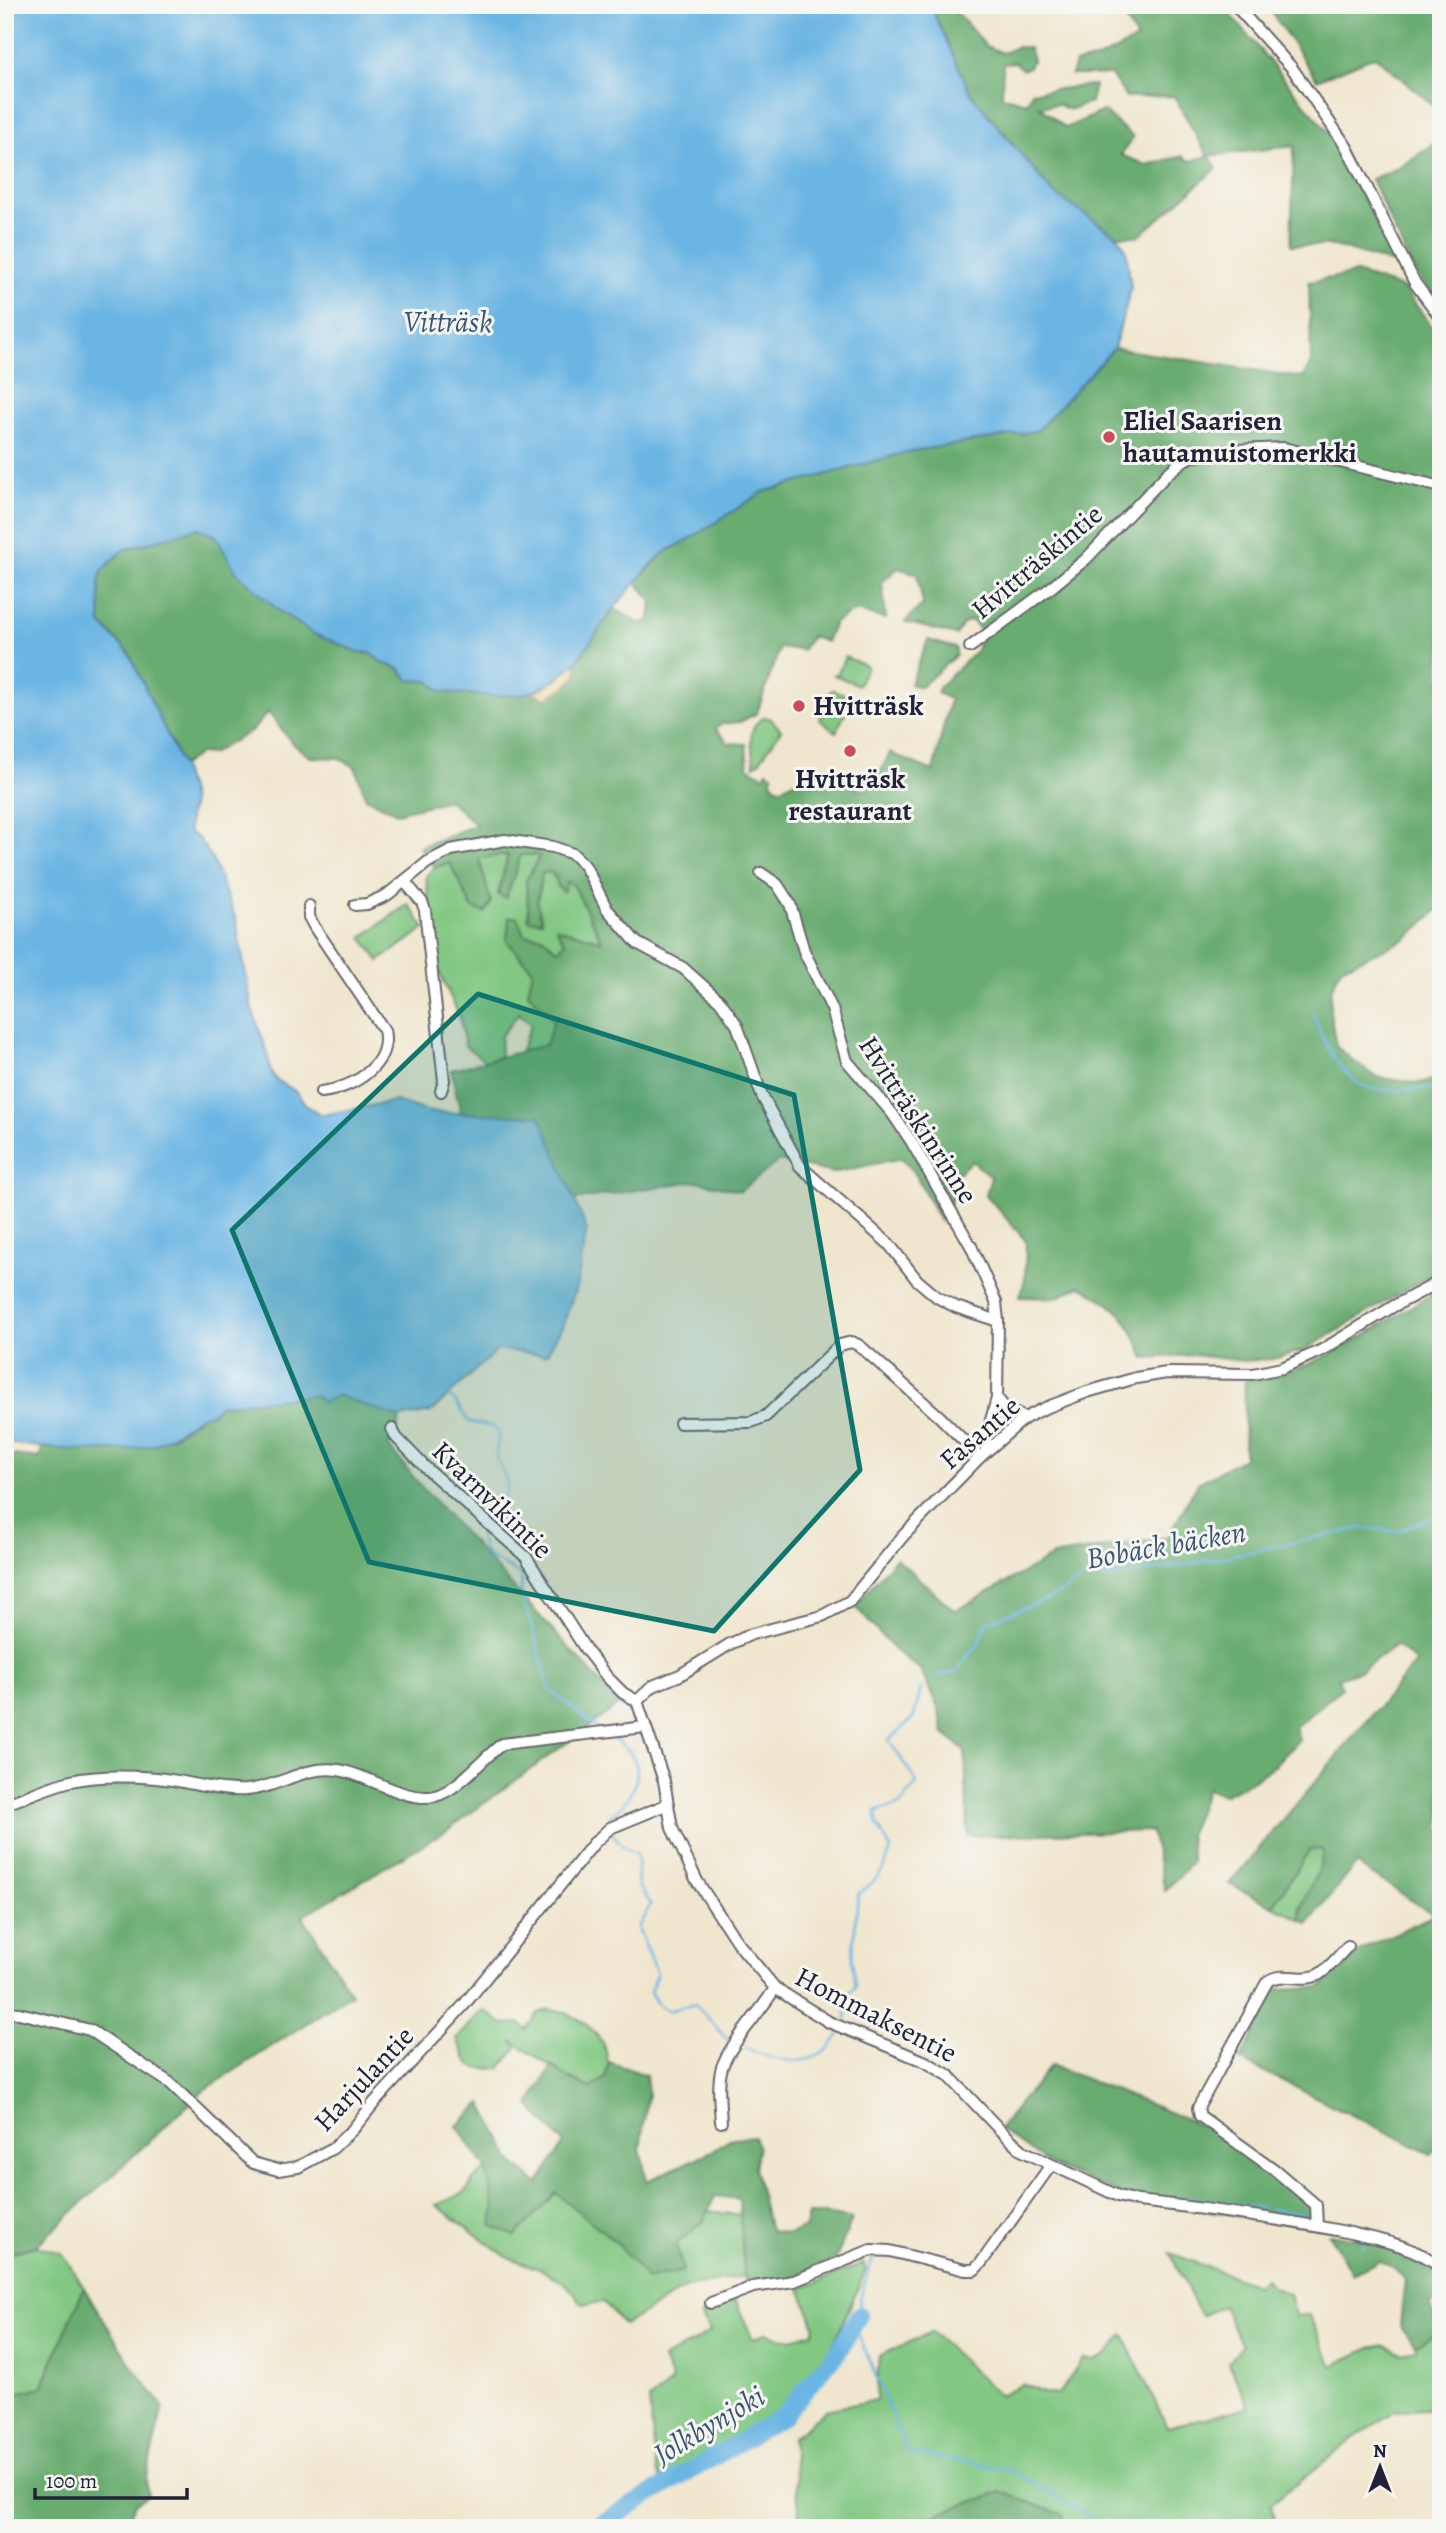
<svg xmlns="http://www.w3.org/2000/svg" width="1446" height="2533" font-family="Alegreya,serif">
	<style>
		.green { fill: #82c782; stroke: #52745e; stroke-width: 2 }
		.forest { fill: #69ac70; stroke: #466756; stroke-width: 2; fill-rule: evenodd }
		.sand { fill: #eeda9e; stroke: #887e6c; stroke-width: 2 }
		.water { fill: #6ab5e3; stroke: #466c8f; stroke-width: 2 }
		.lines { fill: none; stroke-linecap: round; stroke-linejoin: round }
		.stream { stroke: #6ab5e3; stroke-width: 2.5 }
		.river { stroke: #6ab5e3; stroke-width: 18 }
		.street-casing { stroke: #6a676e; stroke-width: 14 }
		.street { stroke: #fff; stroke-width: 10 }
		.marked { fill: #0f766e; fill-opacity: 0.2; stroke: #0f766e; stroke-width: 5; stroke-linejoin: round }
		.poi-dot { fill: #d1495b; stroke: #f6f6f2; stroke-width: 2.5 }
		.labels { text-anchor: middle; dominant-baseline: central; stroke-width: 6; stroke-linejoin: round; paint-order: stroke }
		.poi-label { font-size: 28px; font-weight: bold; fill: #22223b; stroke: #f6f6f2; text-anchor: start }
		.street-label { font-size: 28px; fill: #22223b; stroke: #f6f6f2 }
		.water-label { font-size: 30px; font-style: italic; fill: #3b5576; stroke: #f6f6f2 }
	</style>
	<rect width="100%" height="100%" fill="#f6f6f2"/>
	<filter id="ink" filterUnits="userSpaceOnUse"><feTurbulence type="fractalNoise" baseFrequency=".0143" numOctaves="2"/><feDisplacementMap in="SourceGraphic" scale="14" xChannelSelector="R" yChannelSelector="G"/><feConvolveMatrix kernelMatrix="1 2 1 2 8 2 1 2 1" color-interpolation-filters="sRGB"/></filter>
	<filter id="wash" filterUnits="userSpaceOnUse"><feTurbulence type="fractalNoise" baseFrequency=".00686" numOctaves="4" result="noise"/><feDisplacementMap in="SourceGraphic" scale="28" xChannelSelector="R" yChannelSelector="G"/><feGaussianBlur stdDeviation="1.57" result="paint"/><feColorMatrix in="noise" values="0 0 0 0 0 0 0 0 0 0 0 0 0 0 0 0 0 1.4 0 .05"/><feComposite in="paint" operator="in"/></filter>
	<g filter="url(#wash)">
		<rect width="100%" height="100%" fill="#f0e6cd"/>
		<g class="green">
			<path d="M845,657L867,666L858,685L834,675L838,673Z"/>
			<path d="M833,690L844,694L850,704L836,732L820,720C822,709 822,696 833,690Z"/>
			<path d="M764,717L771,719L781,730L759,762L754,765C753,745 744,729 764,717Z"/>
			<path d="M493,855H508L498,894L521,855H537L539,857L526,882L529,920H542L537,903L542,873L551,872L563,891L568,881L574,886L602,941L558,928L565,943L558,950L542,936L507,941L533,970L528,993L554,1020L546,1045L520,1052L531,1025L519,1013L501,1036L500,1057L485,1061L465,1046L460,1018L435,962L426,876L435,867L450,863L472,908L491,903L479,858Z"/>
			<path d="M408,904L425,928L379,961L362,937Z"/>
			<path d="M1310,1849L1324,1850L1321,1868L1300,1907L1301,1920L1273,1906Z"/>
			<path d="M549,2009C574,2011 606,2033 608,2062C609,2067 606,2073 605,2078L591,2088L570,2079L512,2041L517,2048L500,2068C468,2071 469,2067 457,2039L478,2015L485,2011L503,2024L520,2023L526,2030L538,2013Z"/>
			<path d="M486,2168L494,2208L515,2235L556,2192L617,2243L648,2279L676,2244L703,2222L708,2211L740,2215L744,2276L687,2287L624,2325L604,2302L583,2304L564,2282L542,2270L507,2257L436,2205L465,2193L474,2179Z"/>
			<path d="M36,2246L62,2253L84,2288L42,2387L5,2396V2254Z"/>
			<path d="M1170,2253L1256,2285L1265,2279L1273,2287L1289,2294L1295,2316L1309,2315L1333,2366L1370,2348L1384,2345L1402,2353L1416,2350L1415,2345L1440,2332L1441,2408L1395,2411L1354,2438L1271,2504L1276,2528H1064L1063,2515L1002,2492L933,2515L880,2523L872,2528H801L792,2438L826,2410L876,2400L879,2356L932,2332L1000,2396L1022,2384L1044,2393L1058,2395L1083,2359C1105,2363 1111,2350 1123,2334L1167,2427L1249,2407L1229,2363L1242,2346L1223,2306L1201,2316Z"/>
			<path d="M863,2263L866,2270L817,2381L802,2401L664,2482L657,2473L649,2400L672,2382L663,2359L710,2332L701,2315L735,2300L753,2339L768,2332C784,2344 795,2338 813,2333L815,2326L800,2289Z"/>
		</g>
		<g class="forest">
			<path d="M930,5H950L986,46L1003,53L1017,47L1029,48L1033,59L1029,67L1023,70L1015,62L1003,64L1002,96L1027,103L1032,92L1095,85L1091,102L1069,110L1058,104L1040,107L1066,128L1103,111L1133,137L1121,155L1146,165L1182,156L1189,161L1208,156L1174,96L1126,97L1111,75H1071L1075,63L1100,58L1137,39L1117,5H1223L1342,149L1395,264L1334,246L1291,245L1294,146L1209,156L1217,168L1139,236H1117L1053,193L971,94Z"/>
			<path d="M1267,5H1441V112L1375,56L1317,80Z"/>
			<path d="M1441,139V307L1412,268L1371,179L1398,168Z"/>
			<path d="M1356,273L1403,288L1441,338V907L1406,939L1341,968L1331,990L1330,1012L1336,1046L1357,1064L1376,1077L1417,1083L1441,1079V1269L1303,1351L1273,1359L1245,1361L1193,1355L1145,1358C1126,1315 1121,1309 1080,1286L1056,1298L1020,1297L1025,1279L1026,1241L986,1195L991,1177L972,1161L956,1175L957,1190L940,1221L916,1175L902,1158L833,1173L779,1161L740,1191L696,1181L574,1200L540,1116L461,1114L451,1070L546,1045L554,1020L528,993L533,970L507,941L509,917H517L525,935L542,936L557,950L565,943L556,928L602,941L574,886L568,881L563,892L557,886V879L551,872L542,873L537,903L542,921L529,920L526,881L539,857L536,855H521L506,898L498,895L508,855L479,858L491,903L485,913L472,908L450,863L435,867L419,847L476,825L449,800L397,813L366,798L355,767L339,758L310,757L292,743L268,712L253,730L211,754L201,753L182,766L129,653L101,624L99,580L103,570L123,550L198,528L216,536L236,572L314,634L359,652L370,653L383,663L399,668L409,680L429,681L442,692L519,695L530,692L546,698L576,677V662L614,608L639,623L650,621L652,601L636,582L665,552L688,540L763,492L907,452L1037,431L1114,348L1303,378L1311,362L1309,282ZM898,568L917,574L923,604L905,622L956,635L963,624L971,620L981,630L976,651L940,686L937,693L950,699L933,771L890,753L872,787L864,790L852,786V777L835,769H824L816,785L800,779L782,788C774,788 770,782 773,775L767,771L764,776L748,767L746,744L728,743L715,728L722,724L740,722L757,713L780,647L802,650L812,636L826,642L834,623L855,611L886,619L882,582Z"/>
			<path d="M928,640L956,648V655L921,687L910,684Z"/>
			<path d="M1441,1288V2142L1431,2154L1240,2060L1277,1989L1320,1987L1362,1949L1434,1915L1356,1864L1308,1924L1301,1920C1299,1894 1322,1877 1323,1850L1310,1849L1273,1906L1229,1884L1416,1662L1396,1645L1361,1670L1338,1678L1342,1688L1295,1727L1299,1739C1276,1767 1256,1781 1224,1795L1207,1788L1189,1834L1192,1862L1165,1891L1151,1831L968,1836L965,1750L944,1734L938,1708L920,1669L894,1650L855,1606L896,1558L955,1611L1053,1556L1168,1537L1198,1483L1244,1458L1245,1381C1309,1377 1386,1321 1441,1288Z"/>
			<path d="M315,1395H337L400,1418L396,1437L388,1446L420,1485L620,1704L446,1831L303,1916L351,1994L202,2092L36,2246L5,2254V1454L40,1458L42,1447L58,1449L172,1437L204,1414L214,1412L219,1405Z"/>
			<path d="M609,2062L646,2075L648,2093L640,2149L647,2181L710,2152L733,2138L754,2136L758,2146L754,2168L770,2231L790,2234L805,2227L808,2214H825L852,2219L836,2259L789,2279L745,2283L739,2199L715,2196L703,2222L676,2244L683,2271L647,2279L617,2243L556,2193L515,2236L492,2226L494,2208L486,2168L457,2126L482,2103L513,2163L538,2184L564,2143L529,2105L552,2066L570,2079L591,2088L605,2078Z"/>
			<path d="M1051,2065L1221,2133L1316,2205L1317,2226L1138,2201L1051,2165L999,2129Z"/>
			<path d="M1329,2234C1364,2240 1416,2246 1441,2274V2298L1429,2305L1440,2332L1415,2345L1400,2325L1405,2279L1390,2265L1379,2261L1352,2274Z"/>
			<path d="M84,2288L132,2366L163,2406L146,2478L148,2495L135,2504L126,2528H5V2396L42,2387Z"/>
			<path d="M1002,2492L1063,2515L1064,2528H872L880,2523L933,2515Z"/>
		</g>
		<path class="sand" d="M576,662L577,676L564,688L546,698L530,692L556,680Z"/>
		<path class="water" d="M5,5H930L971,94L1053,193L1117,236L1126,249L1131,288L1114,348L1037,431L907,452L763,492L688,540L665,552L652,564L614,608L576,662L556,680L538,690L519,695L492,696L442,692L429,681L409,680L399,668L383,663L370,653L359,652L314,634L278,610L236,572L216,536L198,528L123,550L103,570L99,580L101,624L129,653L182,766L191,797L192,807L189,815V832L199,839L212,859L236,920L252,1009L268,1054L270,1069L276,1080L295,1091L307,1106L322,1115L395,1101L430,1112L540,1116L587,1230L576,1288L563,1325L546,1355L497,1350L431,1412L400,1418L337,1395L323,1403L315,1395L219,1405L214,1412C191,1416 175,1439 152,1445C113,1456 46,1448 5,1443Z"/>
		<g class="lines">
			<g class="stream">
				<path d="M1314,1013C1319,1036 1345,1084 1370,1088C1389,1092 1422,1090 1441,1087"/>
				<path d="M448,1396L455,1401L469,1422L493,1427L499,1432L496,1455L507,1482V1489L503,1498L487,1513"/>
				<path d="M479,1525C480,1566 497,1557 522,1576L521,1591L550,1690L597,1728"/>
				<path d="M933,1676L957,1672L967,1655L978,1645L987,1622L1053,1597L1085,1577L1110,1578L1195,1563L1362,1528L1397,1531L1441,1515"/>
				<path d="M609,1817C629,1803 647,1775 630,1752C625,1747 617,1742 612,1737"/>
				<path d="M613,1834L624,1847L637,1854L638,1886L651,1904L638,1928L657,1973L650,1992L658,2005L668,2011L695,2004L729,2041"/>
				<path d="M846,2019L847,2007L841,2001L856,1986L852,1962L858,1894C878,1880 884,1872 891,1849L877,1824L876,1812L901,1804L917,1783L889,1740L914,1717L921,1688"/>
				<path d="M746,2048C779,2064 821,2071 840,2033"/>
				<path d="M1177,2197L1263,2208"/>
				<path d="M1271,2209L1311,2216"/>
				<path d="M1364,2248L1366,2238"/>
				<path d="M873,2257L860,2299L858,2333L905,2447L912,2454L971,2462L1015,2472L1108,2528"/>
			</g>
			<path class="river" d="M593,2528L782,2417L838,2352L859,2315"/>
		</g>
	</g>
	<g filter="url(#ink)">
		<g class="lines">
			<defs>
				<g id="street">
					<path d="M1235,5L1292,68L1346,146L1415,283L1441,318"/>
					<path d="M970,647L1053,586L1086,559L1168,473L1184,460L1193,456L1235,450L1284,448L1441,487"/>
					<path d="M761,873L777,884L790,904L804,951L832,1009L847,1061L892,1113L911,1141L971,1246L996,1302L998,1321"/>
					<path d="M404,881L422,902L425,910L444,1081L441,1091"/>
					<path d="M355,905L367,904L387,895L428,862L451,850L505,840L553,847L573,854L585,866L607,909L637,943L683,968L720,1001L737,1025L762,1096L800,1166L889,1244L917,1280L937,1297L956,1307L998,1321L997,1398L986,1439V1451"/>
					<path d="M309,906V917L315,928L384,1030C392,1065 352,1089 321,1092"/>
					<path d="M997,1398L1005,1408L1025,1418"/>
					<path d="M680,1423L751,1422L766,1416L840,1345L852,1342L860,1346L940,1417L980,1457"/>
					<path d="M392,1429L396,1437L427,1469L526,1557L586,1650L607,1677L623,1693L637,1701"/>
					<path d="M637,1701L664,1781L672,1828L697,1881L737,1942L775,1988L829,2022L926,2062L948,2075L999,2129L1023,2151L1118,2196L1138,2201C1208,2209 1277,2218 1346,2232C1377,2239 1415,2246 1441,2267"/>
					<path d="M637,1701L653,1686L680,1675L730,1644L752,1634L822,1616L850,1601L903,1536L980,1457L1025,1418L1045,1408L1087,1392L1136,1378L1167,1373L1253,1374L1282,1368L1322,1350L1394,1306L1441,1281"/>
					<path d="M5,1804C27,1797 49,1786 71,1781C97,1775 129,1776 156,1778C184,1780 218,1792 246,1790C278,1788 304,1765 338,1770C367,1774 406,1803 435,1796C457,1791 483,1758 502,1744L645,1727"/>
					<path d="M5,2012L19,2013L90,2030L170,2083L253,2163L278,2170L298,2167L333,2148L353,2129L374,2103L463,2006L594,1843L610,1828L666,1805"/>
					<path d="M721,2122C720,2105 717,2084 722,2067C731,2042 761,2012 775,1988"/>
					<path d="M1317,2226L1316,2205L1275,2170L1200,2116L1198,2108L1267,1982C1282,1970 1301,1983 1318,1975C1329,1969 1339,1955 1348,1946"/>
					<path d="M711,2303L753,2287L794,2281L871,2250L890,2251L965,2270H974L981,2263L1051,2165"/>
				</g>
			</defs>
			<use href="#street" class="street-casing"/>
			<use href="#street" class="street"/>
		</g>
	</g>
	<path class="marked" d="M478,994L794,1095L860,1470L714,1631L369,1562L232,1230Z"/>
	<g class="poi-dot">
		<circle cx="1109" cy="437" r="7"/>
		<circle cx="799" cy="706" r="7"/>
		<circle cx="850" cy="751" r="7"/>
	</g>
	<g class="labels">
		<g class="poi-label">
			<text x="1123" y="421">Eliel Saarisen<tspan x="1123" dy="32">hautamuistomerkki</tspan></text>
			<text x="813" y="706">Hvitträsk</text>
			<text x="850" y="779" text-anchor="middle">Hvitträsk<tspan x="850" dy="32">restaurant</tspan></text>
		</g>
		<g class="street-label">
			<text transform="translate(1037 562) rotate(-40)">Hvitträskintie</text>
			<text transform="translate(918 1120) rotate(57)">Hvitträskinrinne</text>
			<text transform="translate(980 1433) rotate(-41)">Fasantie</text>
			<text transform="translate(492 1500) rotate(44)">Kvarnvikintie</text>
			<text transform="translate(876 2015) rotate(27)">Hommaksentie</text>
			<text transform="translate(364 2079) rotate(-47)">Harjulantie</text>
		</g>
		<g class="water-label">
			<text x="448" y="322">Vitträsk</text>
			<text transform="translate(1166 1545) rotate(-10)">Bobäck bäcken</text>
			<text transform="translate(709 2425) rotate(-31)">Jolkbynjoki</text>
		</g>
	</g>
	<rect width="1446" height="2533" fill="none" stroke="#f6f6f2" stroke-width="28"/>
	<g transform="translate(1380 2467)" stroke="#f6f6f2" stroke-width="5" paint-order="stroke">
	<path d="M0-5L12 26L0 18L-12 26Z" fill="#22223b"/>
	<text y="-10" font-size="19" font-weight="bold" text-anchor="middle" fill="#22223b">N</text>
	</g>
	<path d="M35 2488v10h152v-10" fill="none" stroke="#22223b" stroke-width="3.5"/>
	<text x="46" y="2488" font-size="21" fill="#22223b" stroke="#f6f6f2" stroke-width="5" paint-order="stroke">100 m</text>
</svg>
